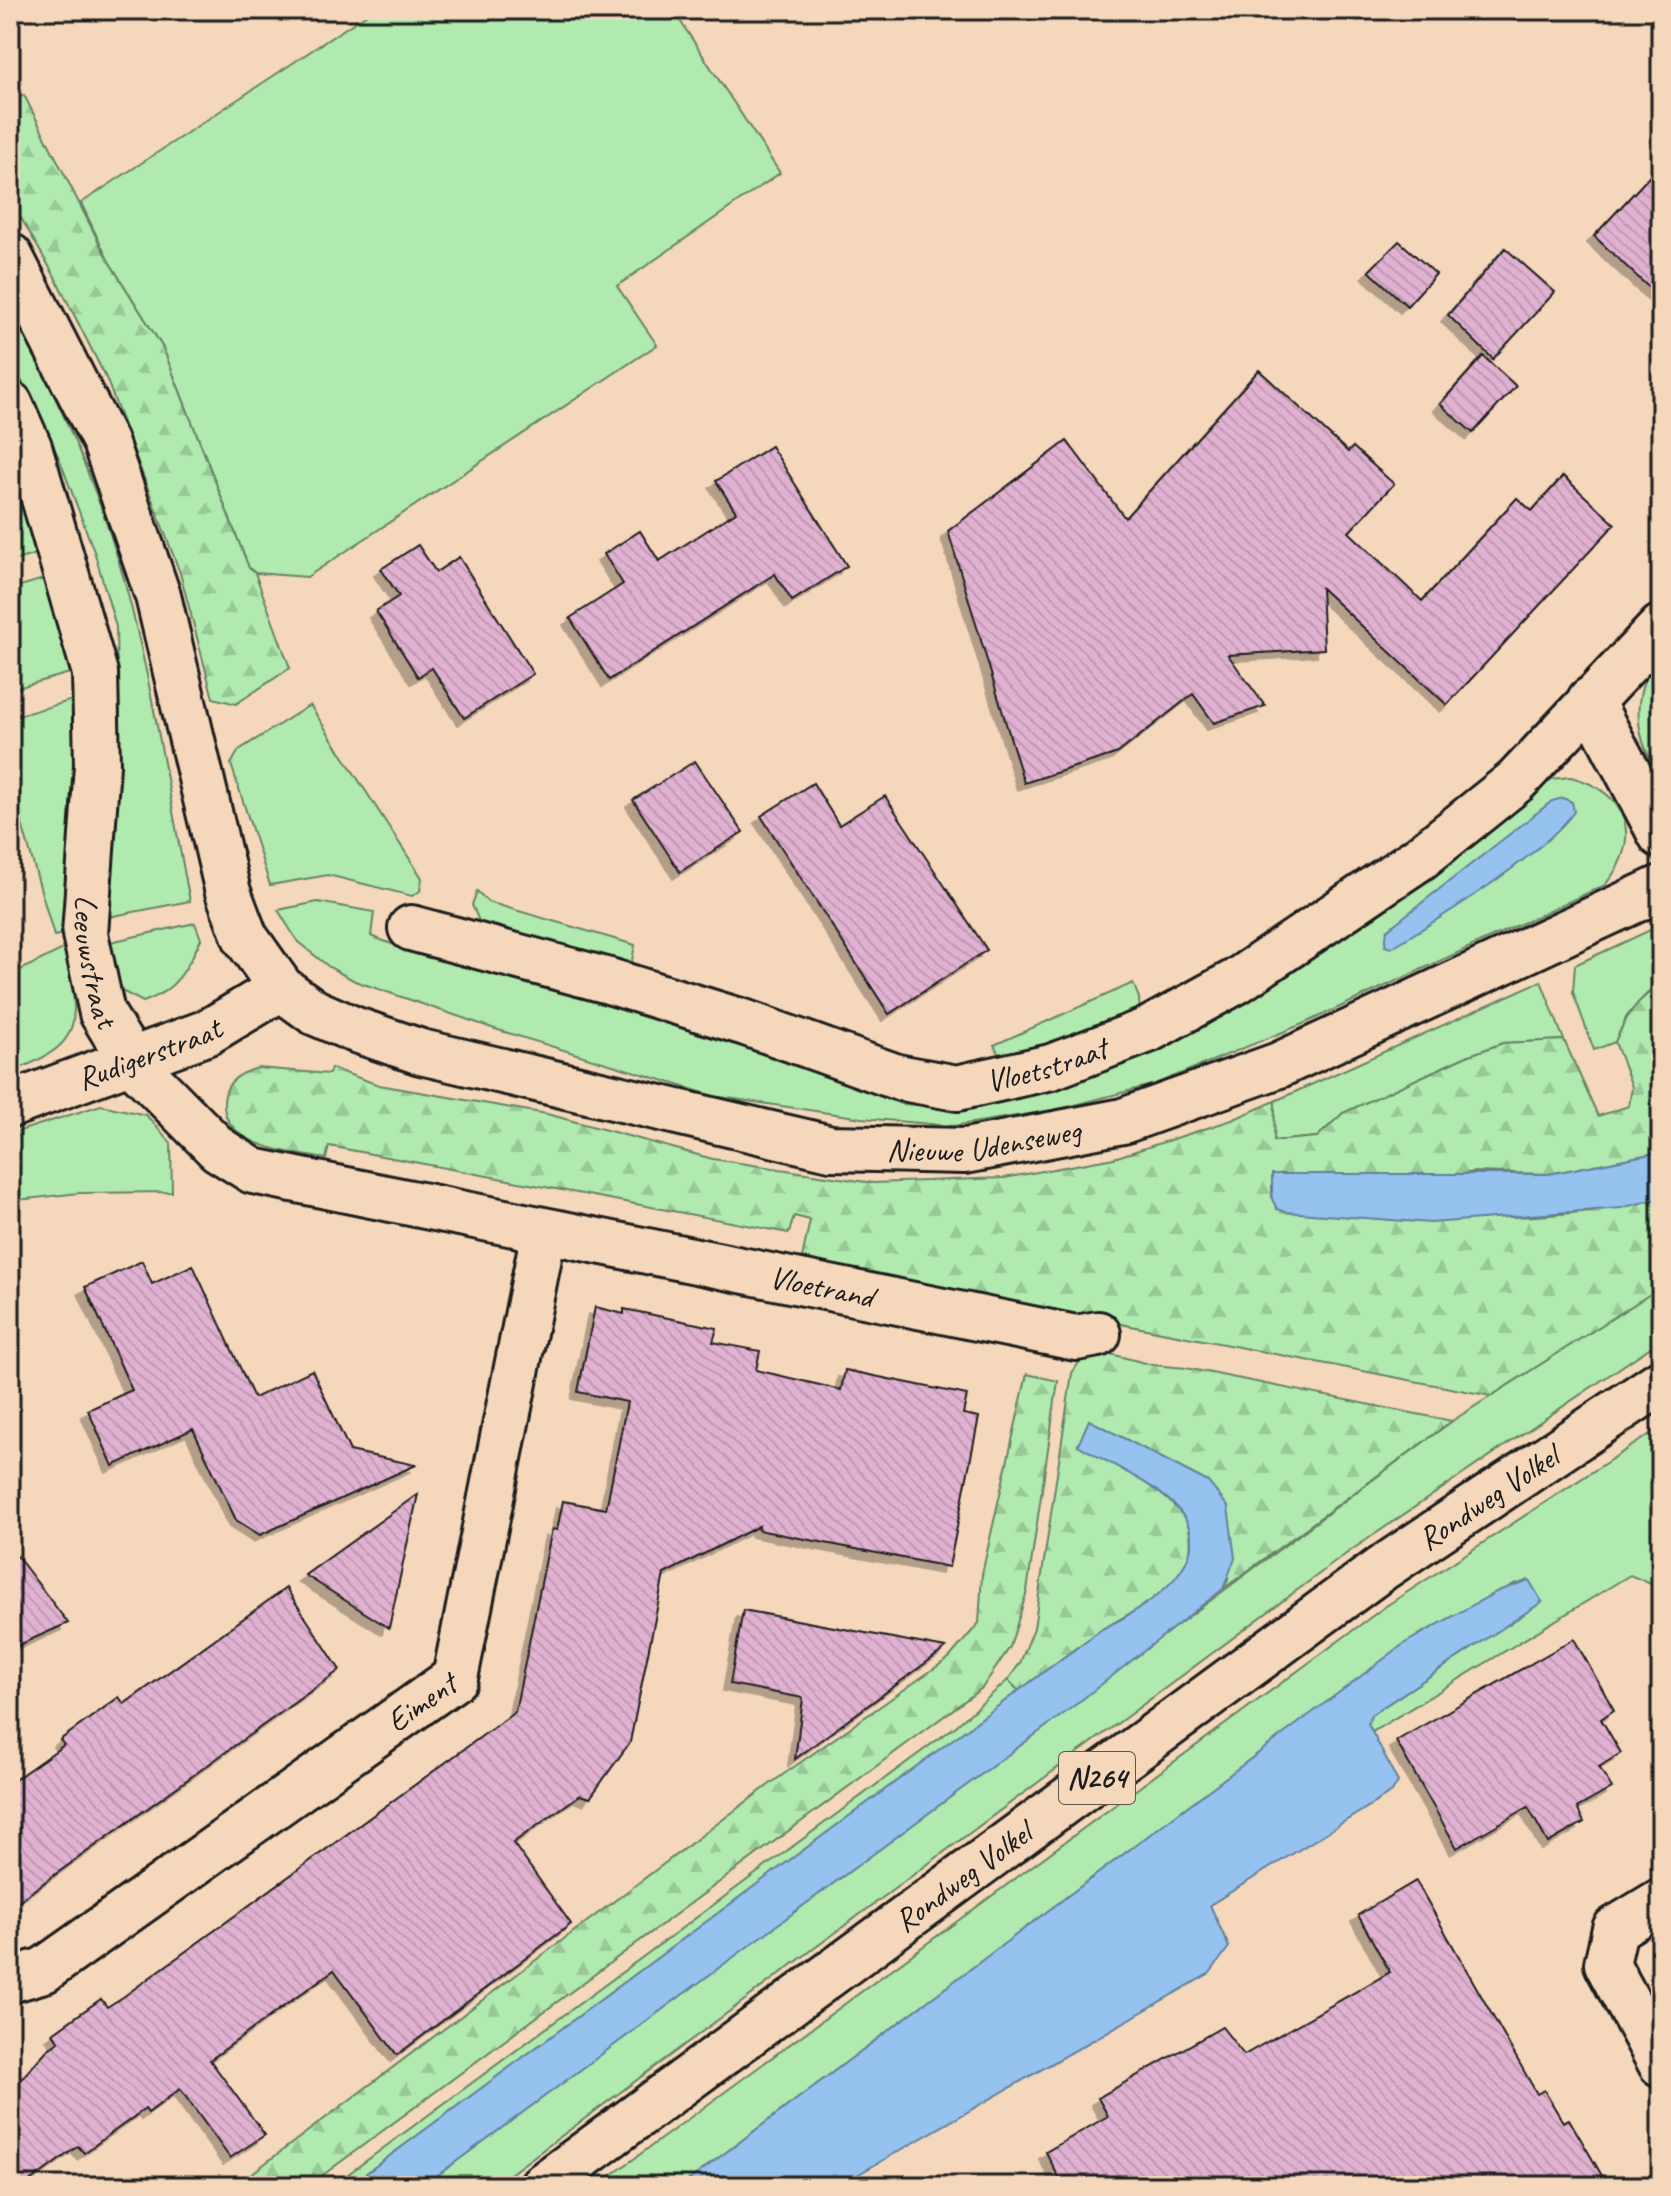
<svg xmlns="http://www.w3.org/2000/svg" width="1671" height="2196" font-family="Caveat,sans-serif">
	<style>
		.grass { fill: #b0eaaf; stroke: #668366; stroke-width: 2 }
		.forest { fill: url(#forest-firs); stroke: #668366; stroke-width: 2 }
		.water { fill: #95c2ef; stroke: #65809b; stroke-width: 2 }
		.building { fill: url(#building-back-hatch); stroke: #1c1c1c; stroke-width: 2; filter: url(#shadow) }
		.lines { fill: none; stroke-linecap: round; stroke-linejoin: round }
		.street-casing { stroke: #1c1c1c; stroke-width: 50 }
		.secondary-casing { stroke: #1c1c1c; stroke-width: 50 }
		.primary-casing { stroke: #1c1c1c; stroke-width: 50 }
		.street { stroke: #f5d8bc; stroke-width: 44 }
		.secondary { stroke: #f5d8bc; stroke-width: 44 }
		.primary { stroke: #f5d8bc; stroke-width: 44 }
		.labels { text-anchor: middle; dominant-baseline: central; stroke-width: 6; stroke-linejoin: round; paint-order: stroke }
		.shield { fill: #f5d8bc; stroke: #5d544c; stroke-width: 2 }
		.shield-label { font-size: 30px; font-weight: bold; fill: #1c1c1c }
		.street-label { font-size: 32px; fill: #1c1c1c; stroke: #f5d8bc }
	</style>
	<defs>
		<pattern id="forest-firs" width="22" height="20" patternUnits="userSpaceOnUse" patternTransform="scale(2)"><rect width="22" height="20" fill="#b0eaaf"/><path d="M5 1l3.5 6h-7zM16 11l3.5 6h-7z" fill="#97c896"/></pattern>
		<pattern id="building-back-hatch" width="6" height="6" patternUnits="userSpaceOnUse" patternTransform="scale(2)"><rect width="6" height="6" fill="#e1b1d1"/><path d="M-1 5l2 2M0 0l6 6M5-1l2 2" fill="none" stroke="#c098b3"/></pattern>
		<filter id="shadow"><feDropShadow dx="-7" dy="7" stdDeviation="0" flood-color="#0004"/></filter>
	</defs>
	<rect width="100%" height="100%" fill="#f5d8bc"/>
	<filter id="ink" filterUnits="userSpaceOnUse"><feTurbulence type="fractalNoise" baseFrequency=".0125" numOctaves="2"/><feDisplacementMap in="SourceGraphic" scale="16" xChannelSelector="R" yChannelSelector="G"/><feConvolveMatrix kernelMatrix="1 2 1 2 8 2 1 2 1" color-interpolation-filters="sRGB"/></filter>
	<g filter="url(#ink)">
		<g class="grass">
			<path d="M373,10H673L780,173L617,286L657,345L307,577L255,573L249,568L163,348L108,260L81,203Z"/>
			<path d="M10,309C61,402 104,499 130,602C155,700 170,802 190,901L108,917L118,726L116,627L95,554L59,458L10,357Z"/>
			<path d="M13,460L49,550L10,562V461Z"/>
			<path d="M57,575L77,671L10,690V589Z"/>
			<path d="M1661,651V777C1632,736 1630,691 1661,651Z"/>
			<path d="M76,699L75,808L68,933L54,936L10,782V718Z"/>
			<path d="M310,705L422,878L420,891L412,896L328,875L270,885L231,764L239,750Z"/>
			<path d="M1571,777C1629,792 1643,840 1605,885L1305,1023L1155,1084L1060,1109L953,1126L862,1118L714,1096L495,1029L355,981L329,967L298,942L278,910L318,902L374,912L371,936L423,956L641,1013L793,1062L901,1104L947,1106L1010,1100L1094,1070L1532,787L1550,779Z"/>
			<path d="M477,891L488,902L635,945L631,966L482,928L472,905Z"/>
			<path d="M195,923L201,939C187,969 176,991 143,1002L120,990L110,942Z"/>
			<path d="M1661,925V978L1627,1016L1615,1042L1594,1050L1573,992L1575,965Z"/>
			<path d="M69,946C74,1022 91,1042 10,1072V975Z"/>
			<path d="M1541,981L1564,1040L1503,1043L1467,1056L1343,1113L1318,1137L1273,1141L1275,1101Z"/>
			<path d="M1133,983L1139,998L1140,1015L1003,1063L994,1045Z"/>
			<path d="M101,1105L146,1115L171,1143L172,1192L79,1193L10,1201V1134Z"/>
			<path d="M1661,1287V1340L1350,1551L494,2186H423L1452,1421Z"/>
			<path d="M1661,1427V1592L1658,1587L1630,1575L1372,1732L1368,1724L1371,1715L1542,1602L1516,1583L1420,1634L681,2186H597L1386,1606Z"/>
			<path d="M1008,1680L1019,1691L349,2186H332L956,1726Z"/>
		</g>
		<g class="forest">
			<path d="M24,95L108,260L163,348L249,568L255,573L290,668L236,704L213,698L180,573L106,378L54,275L10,199V99Z"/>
			<path d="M1661,988V1152L1549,1174L1473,1172L1285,1212C1410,1216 1539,1228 1661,1198V1287L1491,1396L915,1284L802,1258L810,1220L794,1216L789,1233L329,1146L326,1159C294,1153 214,1146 225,1095C228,1079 243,1072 258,1068L329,1074L331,1068L379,1085L547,1114L713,1159L873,1183L1004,1178L1114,1158L1232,1120L1275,1101L1274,1141L1317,1137L1343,1113L1467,1056L1503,1043L1564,1040L1598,1116L1629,1106L1632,1087L1615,1042C1624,1022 1637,994 1661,988Z"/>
			<path d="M1099,1351L1153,1365L1186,1368L1452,1421L1223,1589L1228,1580V1507L1208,1482L1103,1428L1078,1445C1113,1466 1161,1485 1185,1518C1189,1523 1189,1528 1190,1535C1198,1587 1132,1609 1099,1632C1071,1650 1046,1671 1019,1691L1008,1680L1020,1663L1034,1628L1072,1373L1082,1358Z"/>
			<path d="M1027,1374L1058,1381L1027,1591L1010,1647L982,1688L308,2186H235L774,1781L949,1658L979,1623L982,1574Z"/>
		</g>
		<g class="water">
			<path d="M1563,798L1572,802L1574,812C1540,857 1441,918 1391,948L1385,946L1387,930L1552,801Z"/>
			<path d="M1661,1152V1198L1621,1208L1431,1223L1285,1212L1277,1209L1272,1199V1174H1549Z"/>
			<path d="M1089,1420L1208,1482L1228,1507L1235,1558L1223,1589L1070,1709L423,2186H349L1102,1629C1145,1609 1228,1557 1173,1504C1151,1482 1106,1462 1078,1445Z"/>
			<path d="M1529,1580L1542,1602L1371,1715L1368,1724L1398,1782L1392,1792L1210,1905L1229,1947L1210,1973L859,2174L854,2186H681L1405,1643L1498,1591Z"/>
		</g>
		<g class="building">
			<path d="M1661,164V299L1594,236Z"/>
			<path d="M1399,241L1436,274L1407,306L1369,271Z"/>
			<path d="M1505,248L1555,292L1493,359L1448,315Z"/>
			<path d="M1483,356L1516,386L1473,433L1440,404Z"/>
			<path d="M1259,370L1348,452L1353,447L1394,484L1349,532L1422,601L1517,498L1532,511L1563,476L1615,524L1447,705L1321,588L1324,649L1228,655L1265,706L1214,723L1193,694L1118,753L1024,783L948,531L1067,441L1125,518Z"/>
			<path d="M771,446L847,566L792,601L775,574L609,680L570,618L623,584L604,554L640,531L659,561L736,512L716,481Z"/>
			<path d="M418,545L436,572L459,557L533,674L464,718L432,668L418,677L376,611L399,596L381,569Z"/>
			<path d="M695,761L743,832L680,872L633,800Z"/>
			<path d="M813,783L839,825L885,796L987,950L889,1014L761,816Z"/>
			<path d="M142,1261L152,1284L193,1265L254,1398L312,1370L350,1451L416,1465L260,1535L236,1520L193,1429L113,1466L88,1410L132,1390L85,1287Z"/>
			<path d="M595,1307L624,1314V1309L717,1328L713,1342L760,1351L756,1370L841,1390L845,1370L967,1395L963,1414L979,1417L949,1567L758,1530L759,1526L664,1574L630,1742L590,1798L580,1795L513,1843L571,1924L397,2055L334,1970L210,2060L265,2135L230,2158L180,2089L148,2113L145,2109L84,2153L78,2146L24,2186H10V2092L47,2050L59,2042L53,2033L101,1999L107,2007L123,1997L515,1712L552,1529L557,1530L563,1501L606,1509L627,1402L578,1392Z"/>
			<path d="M418,1494L389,1628L305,1575Z"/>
			<path d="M10,1547L68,1623L10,1649Z"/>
			<path d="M286,1588L340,1670L10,1907V1783L64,1745L60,1740L119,1697L124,1704Z"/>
			<path d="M743,1610L946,1648L795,1759L803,1698L730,1684Z"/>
			<path d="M1574,1639L1614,1710L1601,1719L1621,1753L1599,1767L1612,1788L1577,1808L1584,1822L1548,1843L1528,1807L1457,1848L1396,1741Z"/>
			<path d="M1416,1881L1537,2094L1544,2090L1563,2122L1569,2119L1608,2186H1063L1046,2152L1108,2116L1098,2098L1222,2027L1244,2055L1390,1972L1358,1915Z"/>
		</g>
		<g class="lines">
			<defs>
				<g id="street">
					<path id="s1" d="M10,404L29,447L95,673L97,765L85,934L102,1013L132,1062L218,1149L253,1171L1076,1338L1098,1334"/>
					<path d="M1590,700L1661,835"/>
					<path id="s2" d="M411,928L609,981L746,1023L897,1077L957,1088L1051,1067L1148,1030L1237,981L1421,857L1516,781L1661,627"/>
					<path d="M1661,1901L1615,1929L1607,1964L1661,2064"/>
					<path id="s3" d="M10,1980L44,1970L455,1678L544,1232"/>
				</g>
				<g id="secondary">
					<path id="s4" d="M10,256L105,442L158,596L228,892L245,937L281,988L314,1012L353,1029L421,1052L831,1148L965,1151L1123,1121L1279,1065L1661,888"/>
					<path id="s5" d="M10,1105L208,1032L281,988"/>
				</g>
				<g id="primary">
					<path id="s6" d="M542,2186L1381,1569L1661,1382"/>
				</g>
			</defs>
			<use href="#street" class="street-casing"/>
			<use href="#secondary" class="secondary-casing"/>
			<use href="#primary" class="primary-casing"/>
			<use href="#street" class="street"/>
			<use href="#secondary" class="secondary"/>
			<use href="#primary" class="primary"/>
		</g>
	</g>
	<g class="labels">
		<rect class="shield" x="1059" y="1752" width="76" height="52" rx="6"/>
		<g class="shield-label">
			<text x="1097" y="1778">N264</text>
		</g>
		<g class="street-label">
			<text stroke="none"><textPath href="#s1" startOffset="572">Leeuwstraat</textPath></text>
			<text stroke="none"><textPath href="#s5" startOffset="148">Rudigerstraat</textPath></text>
			<text stroke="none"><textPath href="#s2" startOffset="662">Vloetstraat</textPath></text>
			<text stroke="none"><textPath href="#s4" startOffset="1516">Nieuwe Udenseweg</textPath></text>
			<text stroke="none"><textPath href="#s1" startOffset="1426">Vloetrand</textPath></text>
			<text stroke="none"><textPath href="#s6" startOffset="1170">Rondweg Volkel</textPath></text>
			<text stroke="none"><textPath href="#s3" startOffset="498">Eiment</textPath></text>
			<text stroke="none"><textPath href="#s6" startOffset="522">Rondweg Volkel</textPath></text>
		</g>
	</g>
	<rect width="1671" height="2196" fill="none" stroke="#f5d8bc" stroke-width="40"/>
	<rect x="20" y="20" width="1631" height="2156" fill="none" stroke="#1c1c1c" stroke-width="3" filter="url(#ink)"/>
</svg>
